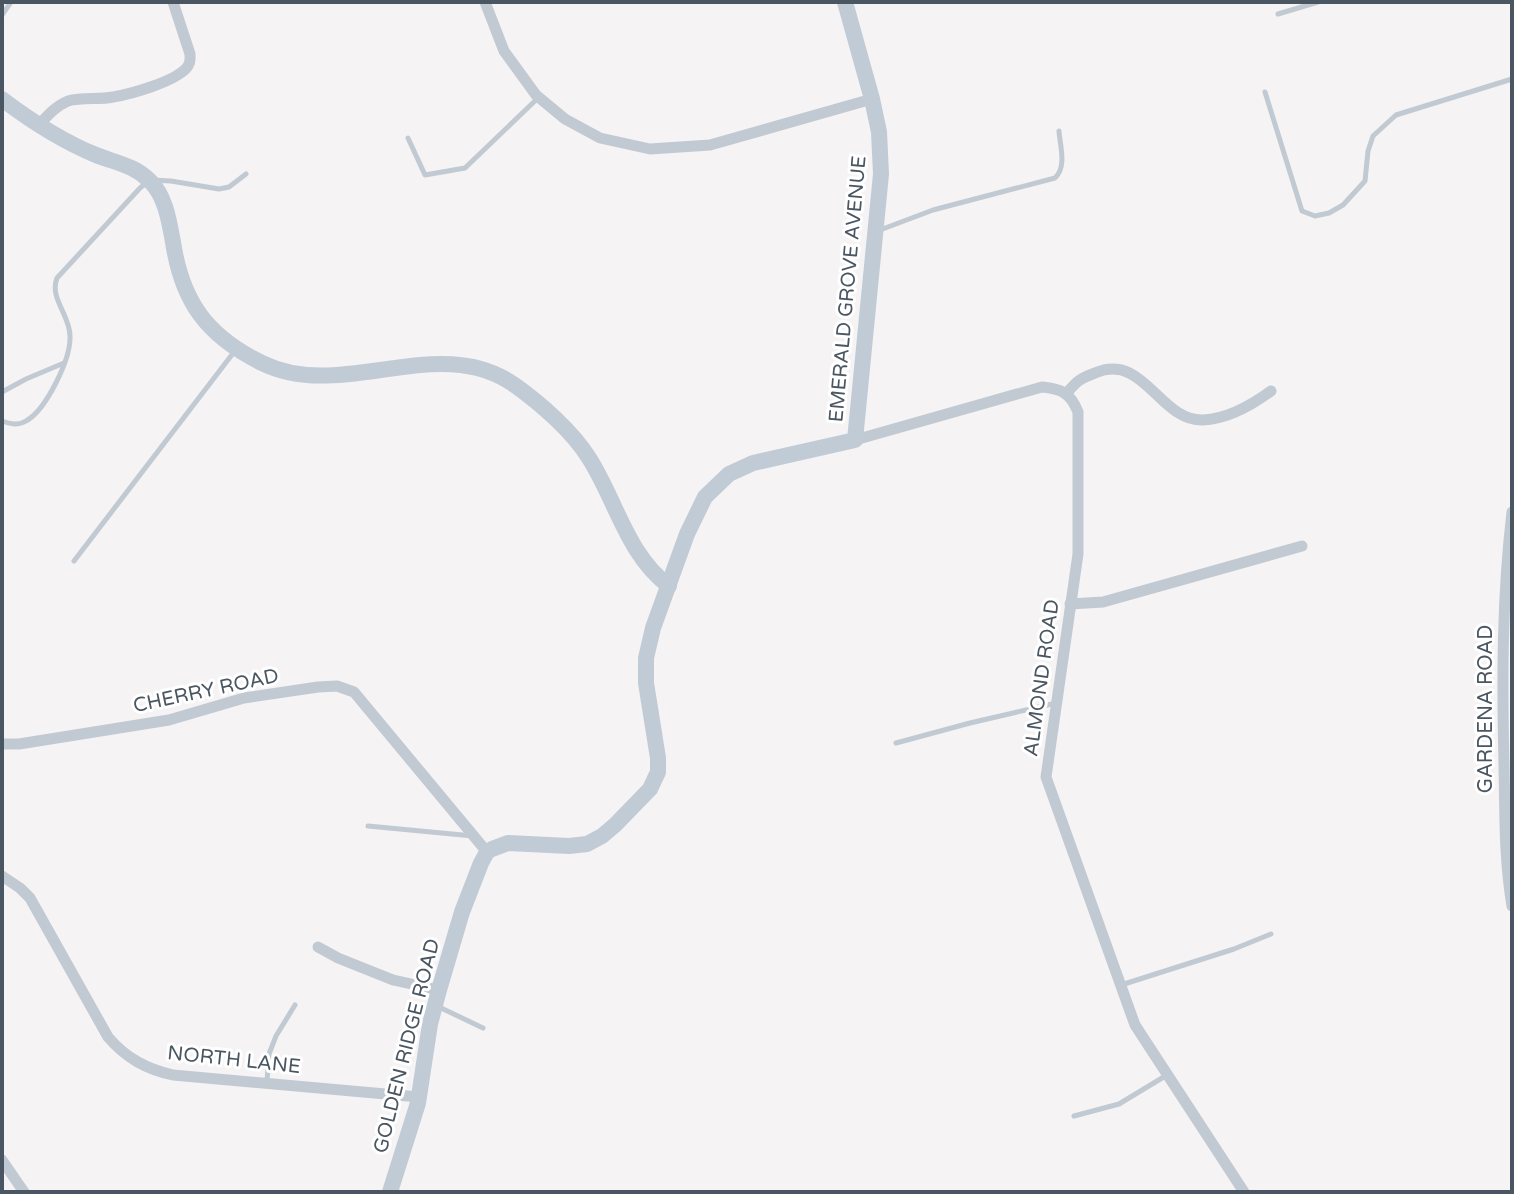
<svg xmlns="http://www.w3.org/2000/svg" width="1514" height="1194" font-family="'Varela Round',sans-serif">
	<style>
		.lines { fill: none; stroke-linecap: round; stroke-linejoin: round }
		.lane { stroke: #c1cad2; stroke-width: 5 }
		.street { stroke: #c1cad2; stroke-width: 11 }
		.secondary { stroke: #c1cbd6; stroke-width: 16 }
		.labels { text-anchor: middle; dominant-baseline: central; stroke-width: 6; stroke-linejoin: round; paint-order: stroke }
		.street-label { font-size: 20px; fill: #4a5661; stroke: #fff }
	</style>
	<rect width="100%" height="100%" fill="#f5f3f3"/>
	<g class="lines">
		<g class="lane">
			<path d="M1278,14L1318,2"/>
			<path d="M2,15L11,2"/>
			<path d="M1265,92L1302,211L1315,216L1329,213L1343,205L1365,181L1368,151L1373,136L1396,115L1512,79"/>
			<path d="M408,138L425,175L465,168L538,98"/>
			<path d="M880,230L933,210L1055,178C1067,167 1060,146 1059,131"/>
			<path d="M2,392L26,379L64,363"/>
			<path d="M2,421C10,424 18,426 26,421C46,410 71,359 70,336C70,315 49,298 57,278L140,188L150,180L171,181L219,189L229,187L246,174"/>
			<path d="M74,561L234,352"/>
			<path d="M896,743L970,723L1056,703"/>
			<path d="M368,826L473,836"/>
			<path d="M1121,985L1234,949L1271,934"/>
			<path d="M439,1007L483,1028"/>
			<path d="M267,1081L269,1054L276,1036L295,1005"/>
			<path d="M1074,1116L1119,1104L1167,1075"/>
		</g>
		<g class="street">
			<path d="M485,2L504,51L536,95L565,119L600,138L650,149L710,145L872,99"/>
			<path d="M39,125C48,115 56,106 68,101C83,97 98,100 113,97C131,94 178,81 188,66C191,61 190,61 190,54L173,2"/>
			<path d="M1066,394C1077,381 1079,379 1095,373C1144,352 1159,421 1203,420C1228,419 1252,405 1271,391"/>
			<path d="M855,440L1042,387C1061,389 1070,392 1078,412V554L1046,777L1135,1025L1244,1192"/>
			<path d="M1512,512C1502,596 1502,680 1504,765C1505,812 1504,859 1512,906"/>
			<path d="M1070,604L1103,602L1302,546"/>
			<path d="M2,744H19L169,720L244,698L318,687L337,686L354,692L487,852"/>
			<path d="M2,876L20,888L30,898L108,1037C126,1058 146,1069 173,1075L419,1097"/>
			<path d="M318,947L338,958L393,980L439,990"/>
			<path d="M2,1160L24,1192"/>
		</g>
		<g class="secondary">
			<path d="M2,99C31,121 62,141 96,155C116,163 134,165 150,181C166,197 169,221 173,242C182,302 207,336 262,363C343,403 440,330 516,386C541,404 573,432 589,458C616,500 627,555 669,586"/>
			<path d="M390,1192L418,1103L430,1024L439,990L462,912L481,863L487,852L492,849L508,843L569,846L587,844L602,836L615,825L650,789L658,772V758L646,683V658L653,628L687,534L705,497L729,474L753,463L855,440L881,174L879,132L872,99L845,2"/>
		</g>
	</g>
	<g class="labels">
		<g class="street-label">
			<text transform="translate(848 289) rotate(-85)">EMERALD GROVE AVENUE</text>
			<text transform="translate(1042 678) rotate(-82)">ALMOND ROAD</text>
			<text transform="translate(206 691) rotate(-12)">CHERRY ROAD</text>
			<text transform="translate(1486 709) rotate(-90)">GARDENA ROAD</text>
			<text transform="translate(407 1046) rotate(-76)">GOLDEN RIDGE ROAD</text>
			<text transform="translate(234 1060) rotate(6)">NORTH LANE</text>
		</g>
	</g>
	<rect width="1514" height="1194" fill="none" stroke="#4a5661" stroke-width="8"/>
</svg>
